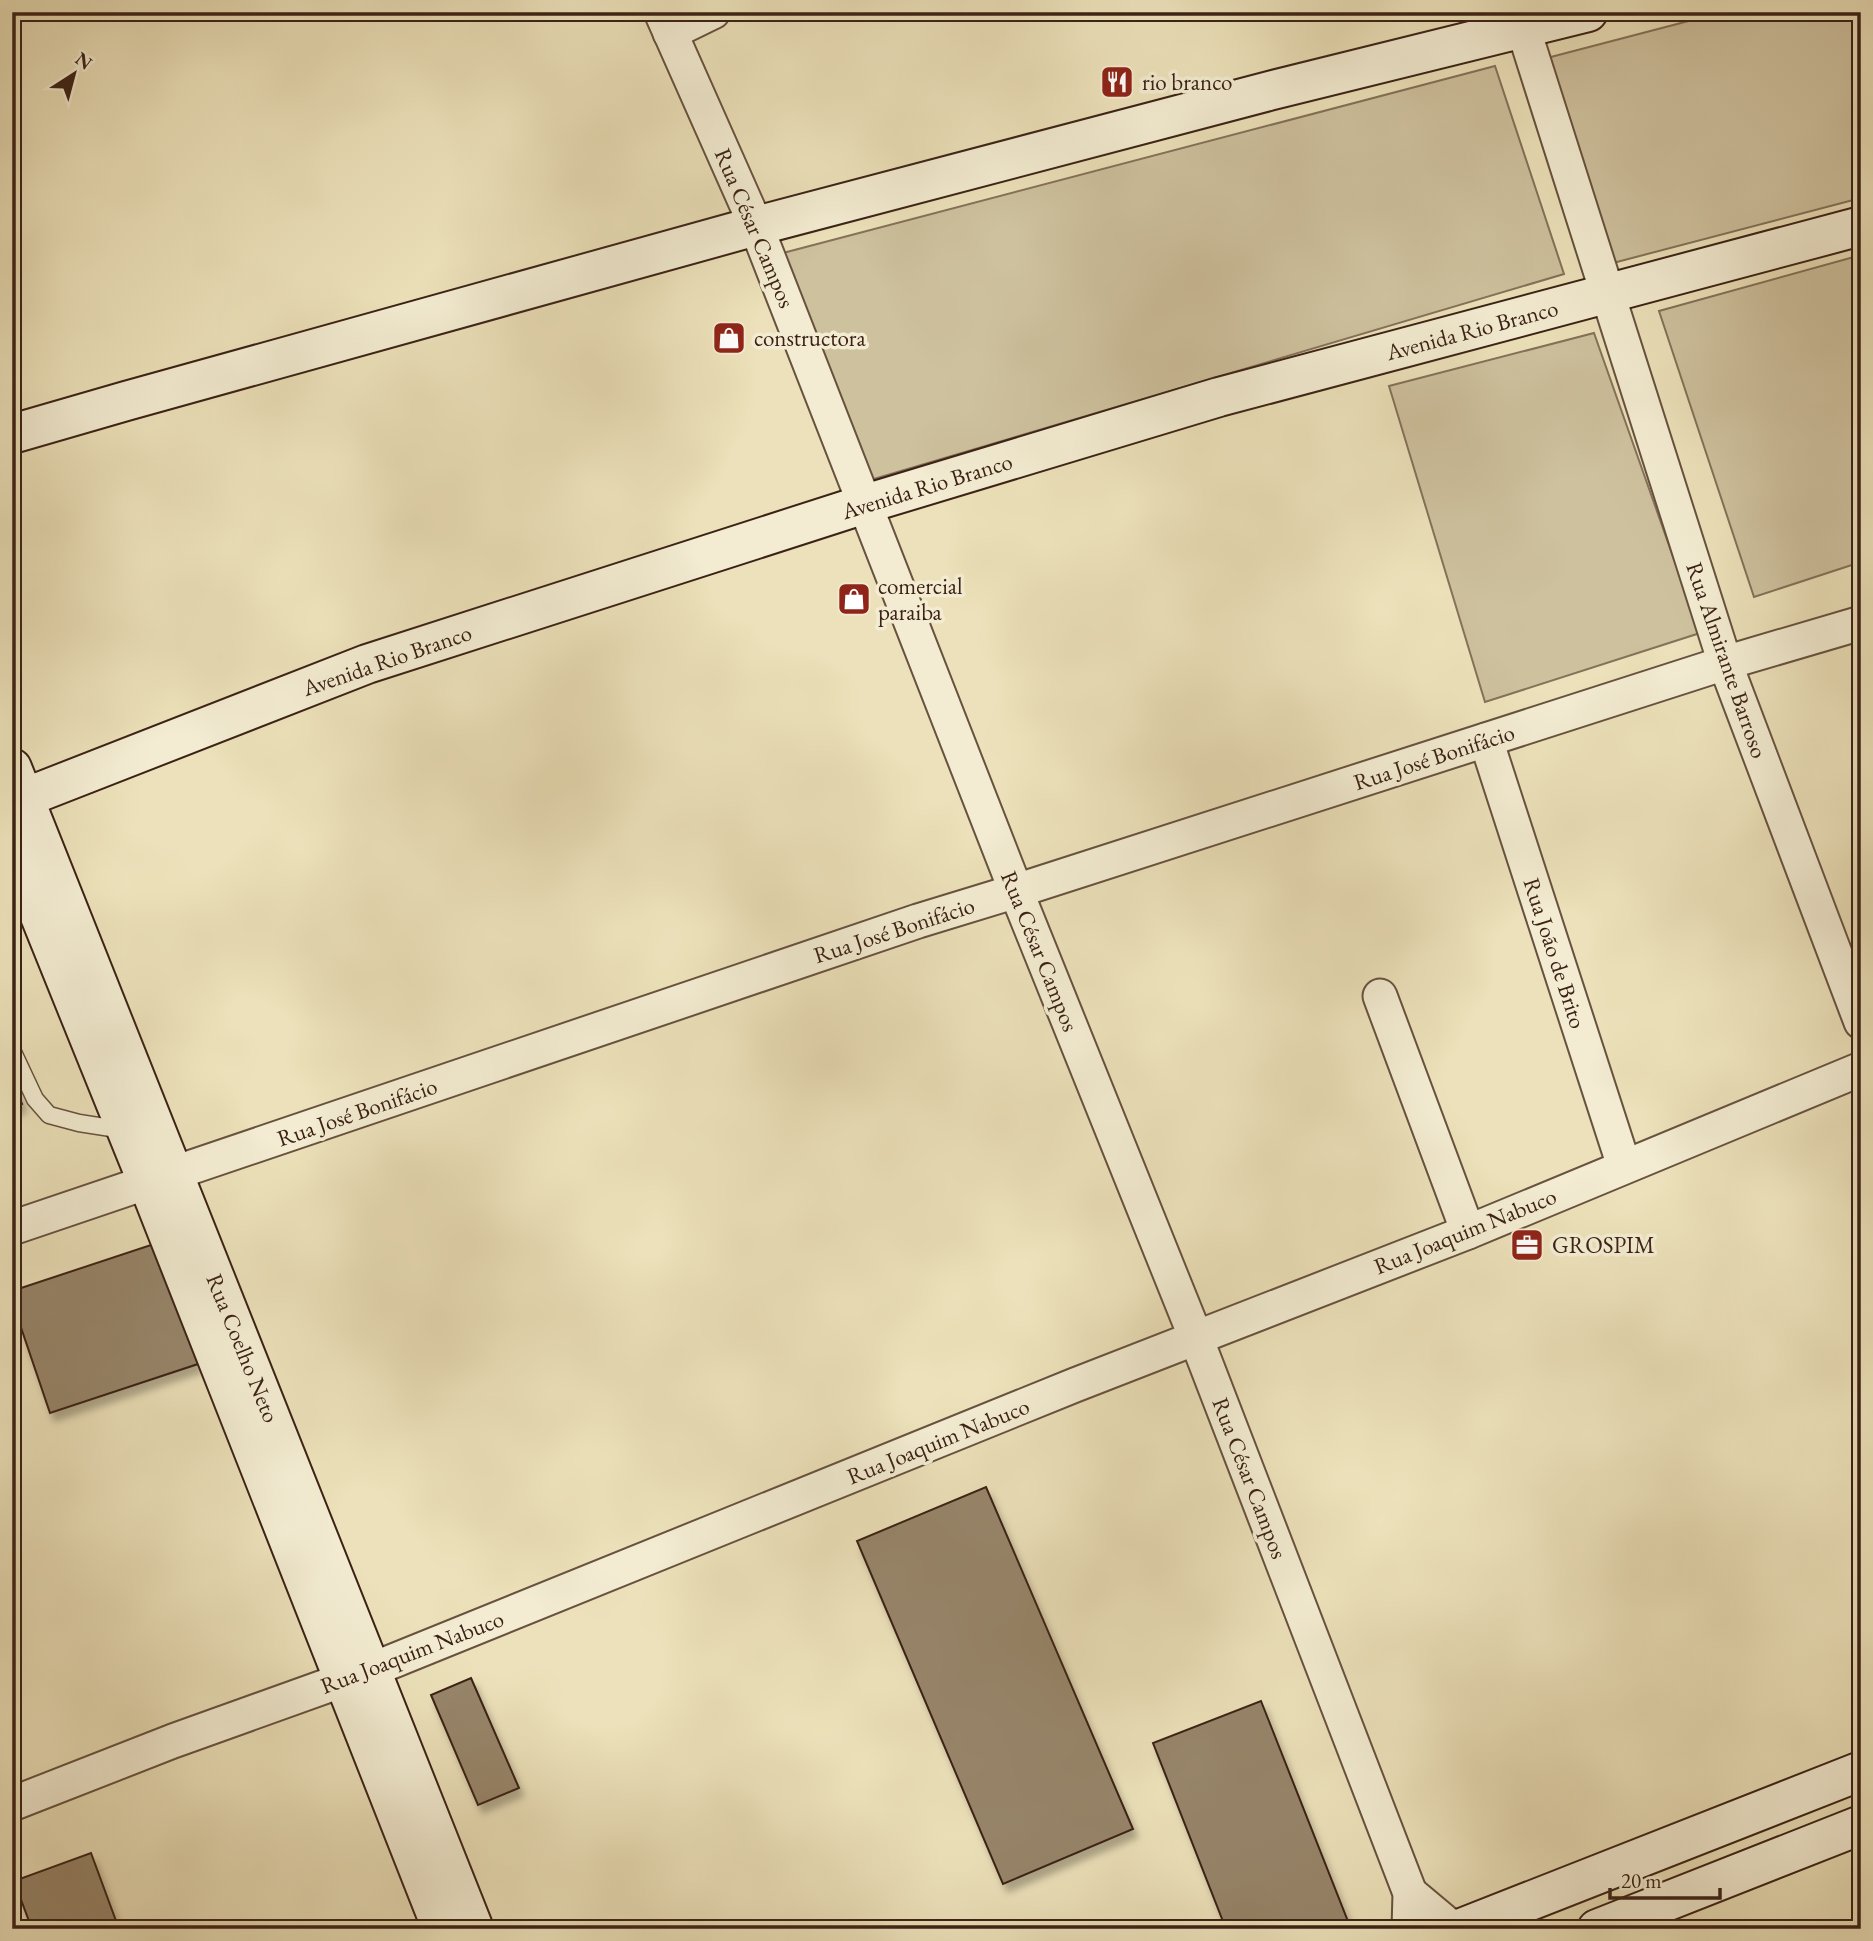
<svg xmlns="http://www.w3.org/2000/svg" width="1873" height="1941" font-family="'EB Garamond',serif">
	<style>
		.green { fill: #cec19e; stroke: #84725a; stroke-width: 2 }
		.building { fill: #97856b; stroke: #3b2216; stroke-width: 2; filter: url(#shadow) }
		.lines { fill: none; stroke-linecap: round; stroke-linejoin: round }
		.lane-casing { stroke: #67523f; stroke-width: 19 }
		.street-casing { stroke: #67523f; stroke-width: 37 }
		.secondary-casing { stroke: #3b2216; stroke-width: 42 }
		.lane { stroke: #f3ecd2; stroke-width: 16 }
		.street { stroke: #f3ecd2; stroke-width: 33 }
		.secondary { stroke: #f3ecd2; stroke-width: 38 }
		.labels { text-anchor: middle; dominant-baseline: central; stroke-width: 7; stroke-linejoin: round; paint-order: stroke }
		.poi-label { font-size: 23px; fill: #3b2216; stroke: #f3ecd2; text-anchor: start }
		.street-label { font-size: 23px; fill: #3b2216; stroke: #f3ecd2 }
	</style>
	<defs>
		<filter id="shadow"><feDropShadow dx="4.5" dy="8" stdDeviation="3.5" flood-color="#0004"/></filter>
	</defs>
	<rect width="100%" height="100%" fill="#ece1ba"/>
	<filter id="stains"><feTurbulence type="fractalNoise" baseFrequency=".00286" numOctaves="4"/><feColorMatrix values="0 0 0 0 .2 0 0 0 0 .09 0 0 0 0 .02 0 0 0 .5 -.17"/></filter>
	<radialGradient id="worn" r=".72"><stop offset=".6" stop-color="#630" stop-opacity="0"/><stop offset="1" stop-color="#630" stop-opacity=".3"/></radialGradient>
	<g class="green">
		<path d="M1723,12H1861V198L1613,263L1547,58Z"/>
		<path d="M1495,66L1564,274L857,484L783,253Z"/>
		<path d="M1861,255V562L1754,597L1659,311Z"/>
		<path d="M1594,333L1700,633L1485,702L1389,386Z"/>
	</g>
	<g class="building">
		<path d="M12,1080L22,1104L12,1108Z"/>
		<path d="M157,1243L198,1364L50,1413L12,1301V1291Z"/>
		<path d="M986,1487L1133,1829L1003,1884L857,1541Z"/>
		<path d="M471,1678L519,1788L478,1805L431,1695Z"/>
		<path d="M1261,1701L1351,1929H1226L1153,1743Z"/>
		<path d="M91,1853L119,1929H32L14,1881Z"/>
	</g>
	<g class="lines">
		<defs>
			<path id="lane" d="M12,1050L35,1099L49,1115L79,1123L111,1128L123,1134"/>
			<g id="street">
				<path d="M661,12L756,226L1016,891L1196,1338L1410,1893L1409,1929"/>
				<path d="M1518,12L1725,663L1861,1022"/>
				<path d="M670,33L713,12"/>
				<path d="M1486,740L1624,1166"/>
				<path d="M1380,996L1468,1232"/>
				<path d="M12,1228L918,921L1016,891L1725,663L1861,623"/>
				<path d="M12,1804L173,1741L371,1670L1075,1385L1468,1232L1861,1069"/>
				<path d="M1410,1893L1453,1929"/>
			</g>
			<g id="secondary">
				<path d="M12,434L126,401L756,226L1269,91L1588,12"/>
				<path d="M12,768L474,1929"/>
				<path d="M12,806L24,798L367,664L865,504L1219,397L1861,226"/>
				<path d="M12,847L147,1181L442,1929"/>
				<path d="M1459,1929L1861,1771"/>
				<path d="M1597,1929L1861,1825"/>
			</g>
		</defs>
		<use href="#lane" class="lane-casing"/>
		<use href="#street" class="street-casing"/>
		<use href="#secondary" class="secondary-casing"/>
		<use href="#lane" class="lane"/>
		<use href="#street" class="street"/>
		<use href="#secondary" class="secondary"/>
	</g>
	<defs>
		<symbol id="restaurant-square" viewBox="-11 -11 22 22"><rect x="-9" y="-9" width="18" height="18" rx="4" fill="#8f2418" stroke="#f3ecd2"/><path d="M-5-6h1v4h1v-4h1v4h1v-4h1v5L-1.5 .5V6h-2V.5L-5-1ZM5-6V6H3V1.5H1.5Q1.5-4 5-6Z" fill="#fff"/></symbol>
		<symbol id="shop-square" viewBox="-11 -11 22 22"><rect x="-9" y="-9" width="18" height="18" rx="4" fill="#8f2418" stroke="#f3ecd2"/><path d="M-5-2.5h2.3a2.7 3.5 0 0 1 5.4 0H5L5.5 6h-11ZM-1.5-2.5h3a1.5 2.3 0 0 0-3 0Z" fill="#fff"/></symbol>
		<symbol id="office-square" viewBox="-11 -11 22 22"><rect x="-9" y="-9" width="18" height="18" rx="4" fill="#8f2418" stroke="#f3ecd2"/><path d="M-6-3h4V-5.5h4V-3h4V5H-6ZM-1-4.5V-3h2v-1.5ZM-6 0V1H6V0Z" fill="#fff"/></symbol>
	</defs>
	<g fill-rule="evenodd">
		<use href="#restaurant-square" x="1098" y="63" width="38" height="38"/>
		<use href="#shop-square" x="710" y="319" width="38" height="38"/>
		<use href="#shop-square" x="835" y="580" width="38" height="38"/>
		<use href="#office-square" x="1508" y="1226" width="38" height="38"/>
	</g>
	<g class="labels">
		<g class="poi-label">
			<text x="1142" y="82">rio branco</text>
			<text x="754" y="338">constructora</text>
			<text x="878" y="586">comercial<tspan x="878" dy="26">paraiba</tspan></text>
			<text x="1552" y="1245">GROSPIM</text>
		</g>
		<g class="street-label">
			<text transform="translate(755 228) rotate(67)">Rua César Campos</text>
			<text transform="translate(1472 330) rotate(-15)">Avenida Rio Branco</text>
			<text transform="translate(927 486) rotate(-17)">Avenida Rio Branco</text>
			<text transform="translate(387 660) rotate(-19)">Avenida Rio Branco</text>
			<text transform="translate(1727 660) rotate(71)">Rua Almirante Barroso</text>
			<text transform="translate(1434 757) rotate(-18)">Rua José Bonifácio</text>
			<text transform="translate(894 930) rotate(-18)">Rua José Bonifácio</text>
			<text transform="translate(1040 951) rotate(68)">Rua César Campos</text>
			<text transform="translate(1555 953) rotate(72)">Rua João de Brito</text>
			<text transform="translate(357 1112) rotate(-19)">Rua José Bonifácio</text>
			<text transform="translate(1465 1231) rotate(-22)">Rua Joaquim Nabuco</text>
			<text transform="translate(243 1348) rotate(68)">Rua Coelho Neto</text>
			<text transform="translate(938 1441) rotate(-22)">Rua Joaquim Nabuco</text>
			<text transform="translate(1250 1478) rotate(69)">Rua César Campos</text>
			<text transform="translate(412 1652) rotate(-21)">Rua Joaquim Nabuco</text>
		</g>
	</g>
	<rect width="1873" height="1941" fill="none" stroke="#ece1ba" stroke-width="42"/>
	<rect x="14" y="14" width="1845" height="1913" fill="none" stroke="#3b2216" stroke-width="3.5"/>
	<rect x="21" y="21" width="1831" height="1899" fill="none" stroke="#3b2216" stroke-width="2"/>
	<g transform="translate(74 74) rotate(36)" stroke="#f3ecd2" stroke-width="5" paint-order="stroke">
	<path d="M0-5L12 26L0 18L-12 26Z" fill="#3b2216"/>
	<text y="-10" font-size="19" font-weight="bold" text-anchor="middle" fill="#3b2216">N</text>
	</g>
	<path d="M1610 1888v10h110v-10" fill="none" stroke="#3b2216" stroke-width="3.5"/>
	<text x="1621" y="1888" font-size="21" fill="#3b2216" stroke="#f3ecd2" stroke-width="5" paint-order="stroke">20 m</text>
	<rect width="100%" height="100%" filter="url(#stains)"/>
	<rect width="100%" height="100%" fill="url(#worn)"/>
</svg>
